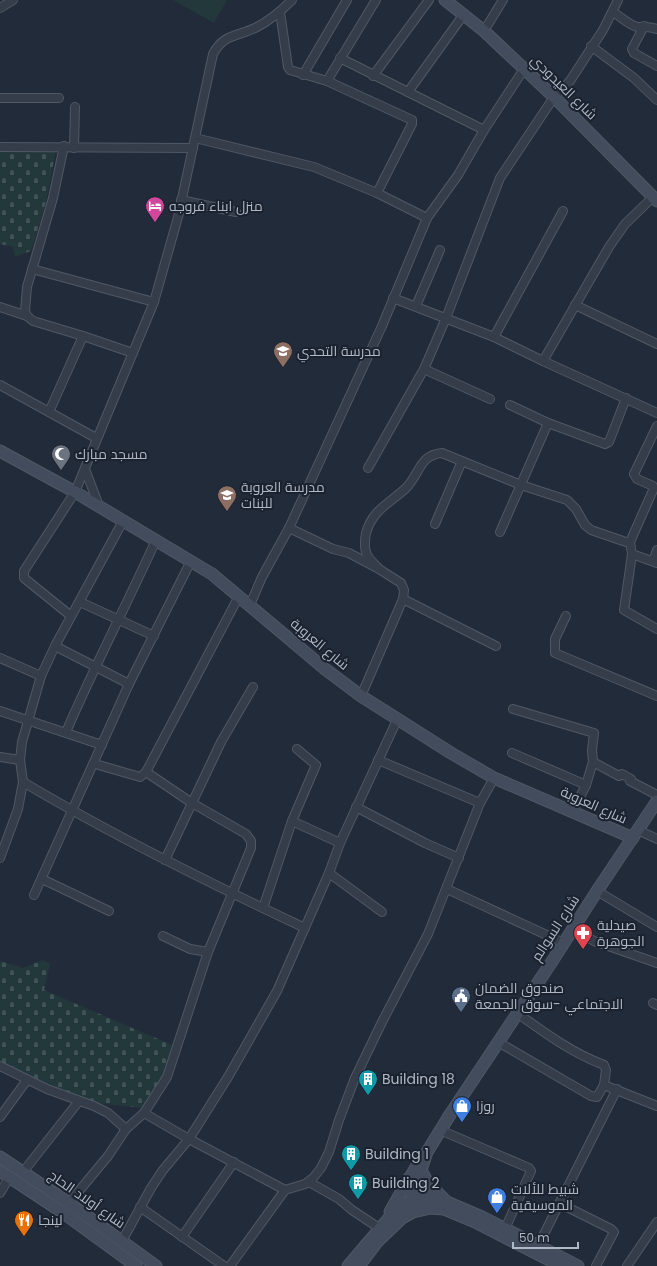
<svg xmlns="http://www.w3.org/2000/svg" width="657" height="1266" font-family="Poppins,Cairo,sans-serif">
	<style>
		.cemetery { fill: url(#cemetery-stones) }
		.park { fill: #23383b }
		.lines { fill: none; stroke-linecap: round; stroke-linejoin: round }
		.street-casing { stroke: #505865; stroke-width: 10 }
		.secondary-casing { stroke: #505865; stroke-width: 13 }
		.street { stroke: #353d4a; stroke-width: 8 }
		.secondary { stroke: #434c5d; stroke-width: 11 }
		.labels { text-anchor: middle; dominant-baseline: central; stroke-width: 4; stroke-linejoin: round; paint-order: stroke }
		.street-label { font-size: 14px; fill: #b0b8c6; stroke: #1b222f }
		.poi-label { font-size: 14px; fill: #b0b8c6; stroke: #1b222f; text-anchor: start }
	</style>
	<defs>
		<pattern id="cemetery-stones" width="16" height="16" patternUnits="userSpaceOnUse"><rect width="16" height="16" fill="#23383b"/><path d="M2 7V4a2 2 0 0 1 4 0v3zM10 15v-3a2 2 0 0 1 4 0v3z" fill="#405356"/></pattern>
	</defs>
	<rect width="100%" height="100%" fill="#222b3a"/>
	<g class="cemetery">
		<path d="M0,150H56L46,202L31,251L15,257L13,247L0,244Z"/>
		<path d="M43,960L50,964L44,990L172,1045L161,1079L143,1108L79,1101L0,1066V961L23,968Z"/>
	</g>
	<path class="park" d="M173,0H227L214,23Z"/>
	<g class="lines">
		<defs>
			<g id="street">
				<path d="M0,8L13,0"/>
				<path d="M280,12L288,67L290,70L327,81L412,120V124L377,193"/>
				<path d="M613,12C620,16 630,26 638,27C646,27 649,26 657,29"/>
				<path d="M644,26L632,49L634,53L657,66"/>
				<path d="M484,31L503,0"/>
				<path d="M591,46L634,78L657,100"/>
				<path d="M340,58L484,130"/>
				<path d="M303,75L347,0"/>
				<path d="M373,76L429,0"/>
				<path d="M327,81L376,0"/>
				<path d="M408,92L464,14"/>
				<path d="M0,98H59"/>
				<path d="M195,138L314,167L377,193L427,218"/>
				<path d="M64,146L53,198L27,287L25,311L27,316L33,321L83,336"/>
				<path d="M0,147L193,148"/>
				<path d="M74,148L75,107"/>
				<path d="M181,200L236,212"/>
				<path d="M32,269L154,302"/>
				<path d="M393,298L494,337L543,361L657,413"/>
				<path d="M575,305L657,344"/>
				<path d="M416,306L440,250"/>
				<path d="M0,307L27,316"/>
				<path d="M494,337L563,211"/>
				<path d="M543,361L609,247L625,224L653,197"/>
				<path d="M424,369L490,399"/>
				<path d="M0,385L49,412L83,336L133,353"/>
				<path d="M510,405L548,423L605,444L609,442L626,398"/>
				<path d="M49,412L96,438"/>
				<path d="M368,468L424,369L446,318L500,178L554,97L570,81L603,30L618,0"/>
				<path d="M85,469L99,506"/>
				<path d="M435,524L462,461"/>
				<path d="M289,528L333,549L349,553L379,569L401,583L404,590L403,599L361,696"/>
				<path d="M500,532L548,423"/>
				<path d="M630,542L654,488L653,486L637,479L634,474L657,426"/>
				<path d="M632,554L624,610L657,629"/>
				<path d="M653,561L657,550"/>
				<path d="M379,569C375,564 367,558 366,552C364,546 365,539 366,533C373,509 389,504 406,488C420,474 419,455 442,453L521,485L567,500L576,509L585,525L591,530L626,542H630L632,554L657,563"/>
				<path d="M403,599L496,646"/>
				<path d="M80,602L154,636"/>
				<path d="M250,605L262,577L289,528L382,326L427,218L458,175L484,130L524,69"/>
				<path d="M71,616L24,578V571L75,492L154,302L178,217L213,54C224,33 238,37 257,27C271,20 281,11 292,0"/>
				<path d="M566,616L555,639V653L657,696"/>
				<path d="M55,646L129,684"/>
				<path d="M0,658L41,676"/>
				<path d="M0,711L102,745"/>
				<path d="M66,732C94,667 127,604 156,540"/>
				<path d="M512,753L586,785L593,762L592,750L594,733L513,709"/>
				<path d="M0,757L20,760"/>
				<path d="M378,760L480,803"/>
				<path d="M593,762L619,776L622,774L631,779L630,781L657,795"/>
				<path d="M146,772L239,596"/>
				<path d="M23,782C114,836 209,883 305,928"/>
				<path d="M356,807L425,843L459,858"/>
				<path d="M573,811L586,785"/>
				<path d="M292,821L316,765L297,749"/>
				<path d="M638,830L657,839"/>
				<path d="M0,858L18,809L23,782L20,760L22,742L41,676L55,646L123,521"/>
				<path d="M165,860L221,742L253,687"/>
				<path d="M329,873L382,912"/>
				<path d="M42,879L109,911"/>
				<path d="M447,889L564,943"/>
				<path d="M597,891L657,927"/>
				<path d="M34,895L129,684L191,561"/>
				<path d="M263,908L292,821L340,843"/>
				<path d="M574,929L594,941L657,963"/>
				<path d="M163,936L190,949L208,952"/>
				<path d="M653,1003L657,1005"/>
				<path d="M517,1013C545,1033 572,1053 604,1065L606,1070L604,1085L657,1106"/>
				<path d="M498,1042L591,1096L597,1097L604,1085"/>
				<path d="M0,1066L47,1089L94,1106L108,1113L126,1129"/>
				<path d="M144,1113L189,1139L285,1190"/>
				<path d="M0,1117L27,1080"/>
				<path d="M440,1130L529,1168L531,1171L505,1229"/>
				<path d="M23,1172L79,1101"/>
				<path d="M309,1182L339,1199L352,1210L379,1228"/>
				<path d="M0,1193L10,1176"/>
				<path d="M69,1203L108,1156L126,1129L144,1113L167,1077L208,952L251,848V841L246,834L192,803L146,772L140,777L95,764"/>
				<path d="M559,1203L611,1229L614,1232L596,1266"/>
				<path d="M140,1207L224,1266"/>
				<path d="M182,1237L234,1162"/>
				<path d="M122,1241L151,1188L163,1170L189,1139L228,1077L277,991L329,873L340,843L397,720"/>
				<path d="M538,1246L617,1089"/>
				<path d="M230,1266L285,1190L305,1184L313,1178L321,1168L329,1152L339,1120L355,1078L382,1022L428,934L480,803L494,778"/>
				<path d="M627,1266L657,1222"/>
			</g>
			<g id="secondary">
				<path d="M445,0L484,31L554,97L657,201"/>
				<path d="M0,451L75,492L212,574L325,669L361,696L451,753L494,778L633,838"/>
				<path d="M0,1157L69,1203L156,1266"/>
				<path d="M421,1170L428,1183L445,1200"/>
				<path d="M0,1171L62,1212L136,1266"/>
				<path d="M412,1208L411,1176L420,1160"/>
				<path d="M420,1210L419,1187L421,1170L427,1152L451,1113L553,960L597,891L657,801"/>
				<path d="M390,1212L409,1178"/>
				<path d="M348,1266L395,1211L411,1201L427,1197L447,1202L482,1217L578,1266"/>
				<path d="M359,1266L377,1242L402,1218L413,1212L430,1208L444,1209L475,1222L561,1266"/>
			</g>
		</defs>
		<use href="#street" class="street-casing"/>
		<use href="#secondary" class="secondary-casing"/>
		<use href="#street" class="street"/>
		<use href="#secondary" class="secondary"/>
	</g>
	<defs>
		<symbol id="hotel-pin" viewBox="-11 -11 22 30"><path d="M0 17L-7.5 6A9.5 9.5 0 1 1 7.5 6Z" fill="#d1479c" stroke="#1b222f"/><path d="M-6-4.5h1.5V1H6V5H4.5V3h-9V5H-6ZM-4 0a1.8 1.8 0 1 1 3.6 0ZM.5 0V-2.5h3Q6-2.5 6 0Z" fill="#fff"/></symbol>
		<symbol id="school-pin" viewBox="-11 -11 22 30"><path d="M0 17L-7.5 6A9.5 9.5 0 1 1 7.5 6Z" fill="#8d6e63" stroke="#1b222f"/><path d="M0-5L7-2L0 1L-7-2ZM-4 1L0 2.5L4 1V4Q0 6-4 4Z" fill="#fff"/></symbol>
		<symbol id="mosque-pin" viewBox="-11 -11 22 30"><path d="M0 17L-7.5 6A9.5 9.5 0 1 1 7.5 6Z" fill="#6b7280" stroke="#1b222f"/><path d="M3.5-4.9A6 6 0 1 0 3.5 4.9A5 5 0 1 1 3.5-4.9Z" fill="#fff"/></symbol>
		<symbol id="pharmacy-pin" viewBox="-11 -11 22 30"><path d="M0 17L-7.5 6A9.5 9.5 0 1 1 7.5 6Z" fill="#e0444e" stroke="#1b222f"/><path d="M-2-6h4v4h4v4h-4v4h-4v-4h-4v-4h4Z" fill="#fff"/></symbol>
		<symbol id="civic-pin" viewBox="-11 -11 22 30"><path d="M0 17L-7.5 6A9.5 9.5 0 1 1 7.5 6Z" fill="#5c6f8a" stroke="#1b222f"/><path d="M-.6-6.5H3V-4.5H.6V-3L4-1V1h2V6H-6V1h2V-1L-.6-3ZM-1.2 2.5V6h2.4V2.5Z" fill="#fff"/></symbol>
		<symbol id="building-pin" viewBox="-11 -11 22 30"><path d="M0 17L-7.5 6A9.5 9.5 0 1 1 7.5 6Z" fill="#0f9aa8" stroke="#1b222f"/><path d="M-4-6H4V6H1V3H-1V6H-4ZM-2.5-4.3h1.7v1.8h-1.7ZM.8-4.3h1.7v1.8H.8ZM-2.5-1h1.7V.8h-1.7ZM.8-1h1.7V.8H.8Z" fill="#fff"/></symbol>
		<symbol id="shop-pin" viewBox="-11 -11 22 30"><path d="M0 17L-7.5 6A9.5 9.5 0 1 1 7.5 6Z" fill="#3f7fe0" stroke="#1b222f"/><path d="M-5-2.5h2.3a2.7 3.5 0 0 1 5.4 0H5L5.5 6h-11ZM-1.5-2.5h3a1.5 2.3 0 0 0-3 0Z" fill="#fff"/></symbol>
		<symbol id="restaurant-pin" viewBox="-11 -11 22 30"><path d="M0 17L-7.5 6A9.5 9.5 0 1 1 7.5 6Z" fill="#e8710a" stroke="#1b222f"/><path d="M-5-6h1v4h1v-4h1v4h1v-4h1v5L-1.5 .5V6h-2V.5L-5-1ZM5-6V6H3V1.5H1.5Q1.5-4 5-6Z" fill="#fff"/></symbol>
	</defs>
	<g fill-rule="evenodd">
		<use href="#hotel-pin" x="144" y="195" width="22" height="30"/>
		<use href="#school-pin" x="272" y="340" width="22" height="30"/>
		<use href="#mosque-pin" x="50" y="443" width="22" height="30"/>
		<use href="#school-pin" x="216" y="484" width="22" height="30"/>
		<use href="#pharmacy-pin" x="572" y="922" width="22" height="30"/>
		<use href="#civic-pin" x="450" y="985" width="22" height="30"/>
		<use href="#building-pin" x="357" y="1068" width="22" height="30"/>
		<use href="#shop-pin" x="451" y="1095" width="22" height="30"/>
		<use href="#building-pin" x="340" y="1143" width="22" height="30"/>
		<use href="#building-pin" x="347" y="1172" width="22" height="30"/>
		<use href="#shop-pin" x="486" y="1186" width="22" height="30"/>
		<use href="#restaurant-pin" x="13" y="1209" width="22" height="30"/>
	</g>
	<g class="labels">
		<g class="street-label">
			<text transform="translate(564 87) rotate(44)">شارع العيدودي</text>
			<text transform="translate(320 644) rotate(40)">شارع العروبة</text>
			<text transform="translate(594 805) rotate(24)">شارع العروبة</text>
			<text transform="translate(555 928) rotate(-57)">شارع السوالم</text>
			<text transform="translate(87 1199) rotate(35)">شارع أولاد الحاج</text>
		</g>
		<g class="poi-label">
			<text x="169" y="206">منزل ابناء فروجه</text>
			<text x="297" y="351">مدرسة التحدي</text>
			<text x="75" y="454">مسجد مبارك</text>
			<text x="241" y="487">مدرسة العروبة<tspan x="241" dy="16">للبنات</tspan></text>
			<text x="597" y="925">صيدلية<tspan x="597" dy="16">الجوهرة</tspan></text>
			<text x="475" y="988">صندوق الضمان<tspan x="475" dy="16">الاجتماعي -سوق الجمعة</tspan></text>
			<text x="382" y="1079">Building 18</text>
			<text x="476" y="1106">روزا</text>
			<text x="365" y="1154">Building 1</text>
			<text x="372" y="1183">Building 2</text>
			<text x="511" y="1189">شبيط للألات<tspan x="511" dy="16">الموسيقية</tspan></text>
			<text x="38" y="1220">لينجا</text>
		</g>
	</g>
	<path d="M513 1242v6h65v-6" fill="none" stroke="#b0b8c6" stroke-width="2"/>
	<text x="519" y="1242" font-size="12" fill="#b0b8c6" stroke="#1b222f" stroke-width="3" paint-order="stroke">50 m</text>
</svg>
